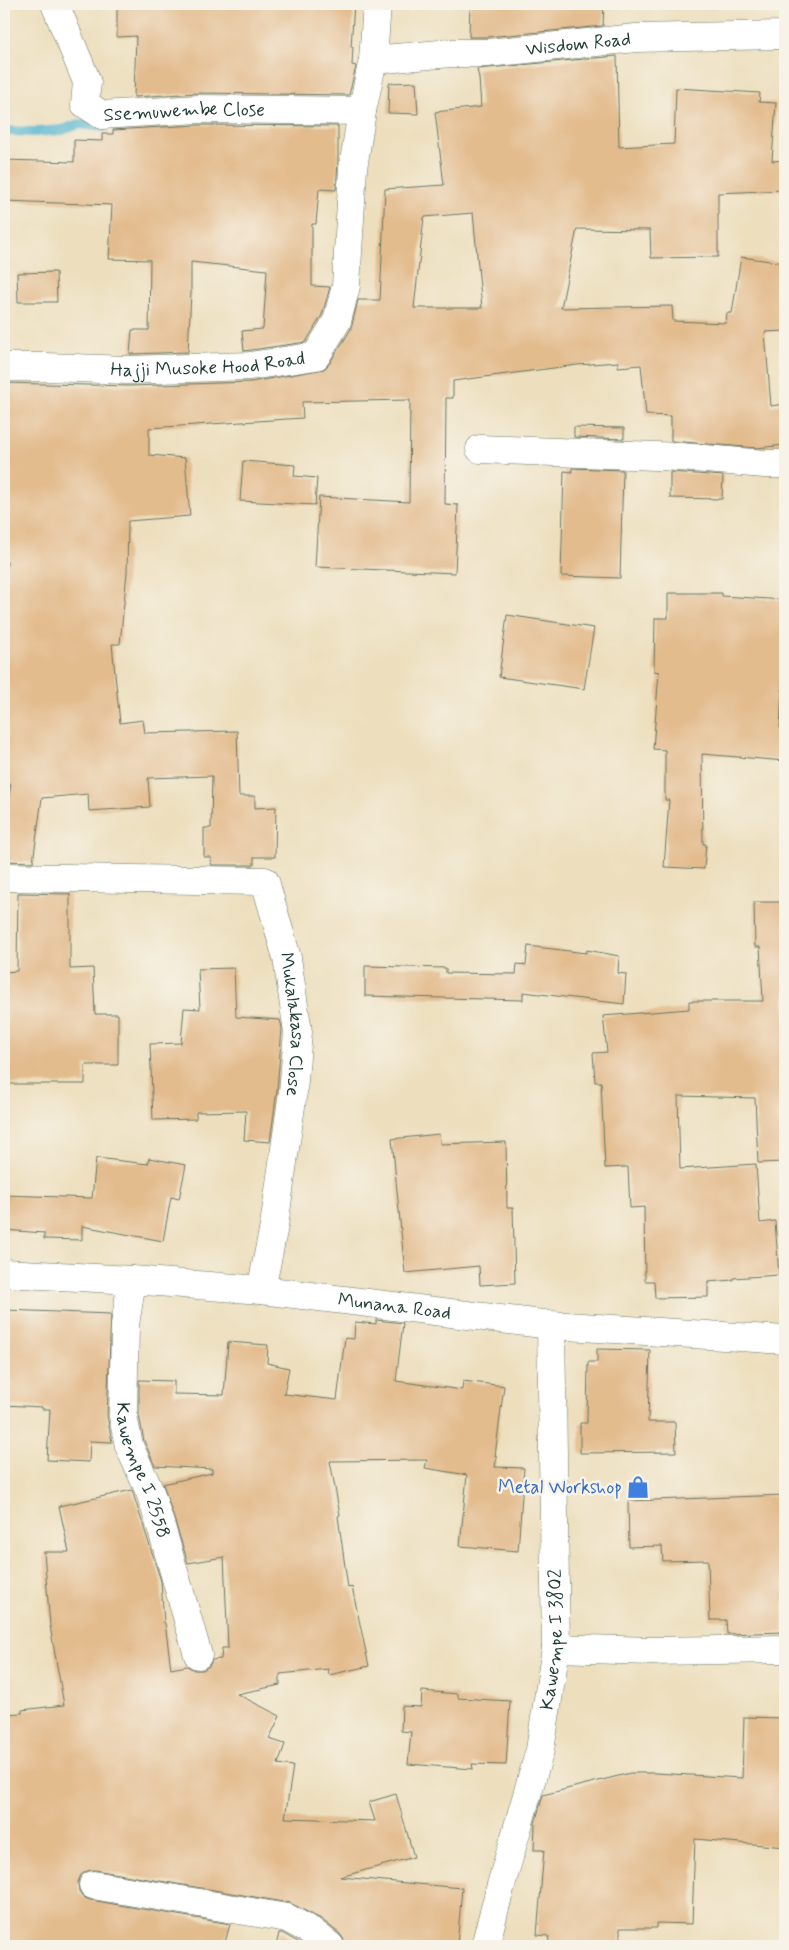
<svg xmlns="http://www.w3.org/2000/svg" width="789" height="1950" font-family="Mynerve,sans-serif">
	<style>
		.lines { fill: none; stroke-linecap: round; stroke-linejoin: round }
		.stream { stroke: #51b3cf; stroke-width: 10 }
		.building { fill: #e3bc8e; fill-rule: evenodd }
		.minor-casing { stroke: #677664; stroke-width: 29 }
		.minor { stroke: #fff; stroke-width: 28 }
		.labels { text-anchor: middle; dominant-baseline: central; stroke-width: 5; stroke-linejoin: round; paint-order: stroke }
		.street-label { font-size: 19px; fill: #1f3d34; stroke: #f7f3e8 }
		.shop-label { font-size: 19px; fill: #366cbe; stroke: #f7f3e8; text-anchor: end }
	</style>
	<rect width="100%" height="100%" fill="#f7f3e8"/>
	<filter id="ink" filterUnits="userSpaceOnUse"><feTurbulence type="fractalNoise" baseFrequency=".02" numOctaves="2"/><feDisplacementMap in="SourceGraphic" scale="10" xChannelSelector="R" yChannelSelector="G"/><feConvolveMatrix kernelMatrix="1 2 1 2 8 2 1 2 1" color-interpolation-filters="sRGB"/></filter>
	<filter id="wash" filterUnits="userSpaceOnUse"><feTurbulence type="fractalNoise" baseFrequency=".0096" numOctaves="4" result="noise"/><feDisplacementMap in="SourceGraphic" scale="20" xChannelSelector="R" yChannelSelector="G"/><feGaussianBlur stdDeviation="1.12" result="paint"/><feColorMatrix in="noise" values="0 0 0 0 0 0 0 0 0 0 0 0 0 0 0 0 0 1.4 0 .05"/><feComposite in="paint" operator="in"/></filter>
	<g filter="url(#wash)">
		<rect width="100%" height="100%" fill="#eddfbe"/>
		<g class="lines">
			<path class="stream" d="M4,131L35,132L62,130L79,124L103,127"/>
		</g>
		<g id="blocks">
			<g class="building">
				<path d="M117,4H354L351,47H353L352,65L356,66L349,95L198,93L134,97L136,36L117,37Z"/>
				<path d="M470,4H604L603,26L487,37H469Z"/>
				<path d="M617,56L619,147L674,144L676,88L760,93L759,102L776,103L772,161L785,160V190L718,193V257L651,258L650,230L577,229L561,308L672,306L673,321L726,323L727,313H732L741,257L785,263V331L765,332L771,406L784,404L785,445L757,448L671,441V416L646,415L641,365L618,367V362L577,365L453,381V398H446L445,504L458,505L455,573L315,567L319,497L409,502L410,400L302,402L303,418L149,428V455L185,458L190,516L128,521L127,572L120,644H112L120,723L143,720L145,733L237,731L239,796H255V808L276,807L275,857H254V865H211V857H204V828H211L212,776L148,778L150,807L89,811L88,794L42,798L33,862L4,861V823L11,784L4,783V622L7,562L4,561V383L129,386L251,382L324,369L329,364L351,329L358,300H380L385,189L444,185L435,112L481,107L479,78L477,69ZM473,213L482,308H414L424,217Z"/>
				<path d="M416,82L418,114L388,113L389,83Z"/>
				<path d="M198,125L338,126V162L336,190L319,189L316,224H312V286L330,287L322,315L306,342L244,351L242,331L263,329L267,270L191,262V293L188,352L130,354L132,330H149L150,260L109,259L112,205L4,201V160L74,162V140L102,141V134H113V130Z"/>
				<path d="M56,272L57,302H18L17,273Z"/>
				<path d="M574,427L624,428V439L574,437Z"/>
				<path d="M243,461L295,465L294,476L317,478L315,505L240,501Z"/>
				<path d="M572,468L623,470L620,578L561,576L564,471L572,472Z"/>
				<path d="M670,472L723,476L722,499L670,498Z"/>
				<path d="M668,593H722V596L785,600V635L780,728H785V761L702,754L703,844H706L704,869L664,867L669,800H665V750L653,749L659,672L654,671L655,618H668Z"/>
				<path d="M507,615L594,628L584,689L499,677Z"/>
				<path d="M18,893L70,894V969L93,968L95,1014H118V1065H85V1084H4V972L17,971Z"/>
				<path d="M754,902H785V1162L758,1163L755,1098L678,1096L680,1169L756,1164L760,1223L775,1221L779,1275L733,1278V1280L708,1282V1297L655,1298L654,1281H645L644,1207L630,1208L628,1167L605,1168L601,1082H595L593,1053L607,1052L603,1016L689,1009V1001H763L760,947H755Z"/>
				<path d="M528,946L586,953L587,950L619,956L618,973L626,974L624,1004L523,992V1000L365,996V966L446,968V973L516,974L517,964L526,965Z"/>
				<path d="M234,968L236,1017L280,1020L282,1028L277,1090L270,1142L244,1140L246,1111L196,1112V1119L153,1120L150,1044L181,1043L184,1008L200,1009L198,969Z"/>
				<path d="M439,1134L440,1144L506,1142L507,1208H513L515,1283L480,1285L479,1266L405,1273L392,1139Z"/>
				<path d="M96,1158L148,1164L149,1158L186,1165L179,1199L171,1197L163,1241L82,1226V1240L44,1239V1233L4,1230V1195L92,1198Z"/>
				<path d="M4,1310L111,1314L107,1416L112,1442L90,1441L89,1462L47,1460L50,1409H42V1407L4,1405Z"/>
				<path d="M376,1320L403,1323L396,1381L462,1390L463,1381L504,1386L495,1456H497L495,1467L524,1468L518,1551L460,1546L467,1475L425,1468L427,1460L330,1461L340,1515L338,1516L348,1588L352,1587L369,1666L329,1675L328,1669L280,1674V1685L237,1694L280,1716L269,1739L285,1744L278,1764L293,1766L285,1818L375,1821L369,1802L396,1794L414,1857L340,1877L462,1888L457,1946H345L344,1940L340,1934L321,1919L290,1903L95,1870L87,1871L81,1875L78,1882L79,1891L83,1897L90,1900L230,1924L224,1946H4V1714L22,1713V1710L64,1705L50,1626L44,1552H69L59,1506L132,1490L161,1581L164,1623H165L171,1669L187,1666L194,1670H203L209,1666L212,1660L221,1659L222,1648H228L224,1557L188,1563L163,1484L212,1473V1469L155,1466L144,1441L139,1415V1380L174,1381V1394L224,1395L228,1342L268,1345L267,1363L289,1368L284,1394L337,1400L345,1338L354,1339L355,1322L376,1324Z"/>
				<path d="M597,1349L650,1350L648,1422H675L676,1452L580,1453V1423H587L588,1362H597Z"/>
				<path d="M785,1495L783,1632L727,1634L726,1620H710L708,1560L663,1561L662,1546L629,1547L628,1501Z"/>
				<path d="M422,1691L458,1694V1698L510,1701L506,1765L472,1764L473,1769L408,1764L411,1732L401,1731L402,1706L421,1707Z"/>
				<path d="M744,1717L785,1718V1847L695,1839L692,1924L657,1923V1928H620V1942H591L590,1946H548L549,1936L537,1935L544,1850H534L535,1823L543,1795L630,1773H655L742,1778Z"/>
				<path d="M279,1933H282L305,1946H276Z"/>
			</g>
		</g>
	</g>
	<g filter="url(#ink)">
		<use href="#blocks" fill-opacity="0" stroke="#677664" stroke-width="1"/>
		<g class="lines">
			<defs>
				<g id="minor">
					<path id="s1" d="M55,4L87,82L85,104L102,115L198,109L362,111"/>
					<path id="s2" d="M373,60L451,53H488L636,38L785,35"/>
					<path id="s3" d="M4,367H46L128,370L250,366L316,356L337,321L346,286L353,168L362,111L373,60L377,4"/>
					<path d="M480,449L681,457L765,464H785"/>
					<path id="s4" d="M4,877L265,881L287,958L298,1032L293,1092L274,1226L261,1290"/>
					<path id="s5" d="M4,1273L132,1280L261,1290L551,1325L785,1340"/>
					<path id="s6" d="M132,1280L125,1325L123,1416L129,1446L150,1492L162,1530L198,1655"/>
					<path d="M556,1648L651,1651L785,1649"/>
					<path d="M93,1885L287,1918L311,1931L330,1946"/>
					<path id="s7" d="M485,1946L501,1885L540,1750L556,1648L551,1325"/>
				</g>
			</defs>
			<use href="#minor" class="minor-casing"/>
			<use href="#minor" class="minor"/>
		</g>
	</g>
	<defs>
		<symbol id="shop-bare" viewBox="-9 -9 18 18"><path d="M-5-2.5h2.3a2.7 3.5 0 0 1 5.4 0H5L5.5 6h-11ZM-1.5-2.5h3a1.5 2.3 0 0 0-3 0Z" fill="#3f7fe0" stroke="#f7f3e8" stroke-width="2.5" paint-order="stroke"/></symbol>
	</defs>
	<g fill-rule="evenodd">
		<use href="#shop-bare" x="622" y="1471" width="32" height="32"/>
	</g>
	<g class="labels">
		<g class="street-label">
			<text stroke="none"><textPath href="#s2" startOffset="206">Wisdom Road</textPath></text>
			<text stroke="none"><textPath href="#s1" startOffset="209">Ssemuwembe Close</textPath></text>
			<text stroke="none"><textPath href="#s3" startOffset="204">Hajji Musoke Hood Road</textPath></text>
			<text stroke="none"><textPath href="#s4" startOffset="408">Mukalakasa Close</textPath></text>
			<text stroke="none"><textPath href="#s5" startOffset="392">Munana Road</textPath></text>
			<text stroke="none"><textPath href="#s6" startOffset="194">Kawempe I 2558</textPath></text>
			<text stroke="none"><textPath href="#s7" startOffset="315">Kawempe I 3802</textPath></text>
		</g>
		<g class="shop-label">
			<text x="622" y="1487">Metal Workshop</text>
		</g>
	</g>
	<rect width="789" height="1950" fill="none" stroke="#f7f3e8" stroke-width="20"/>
</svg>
